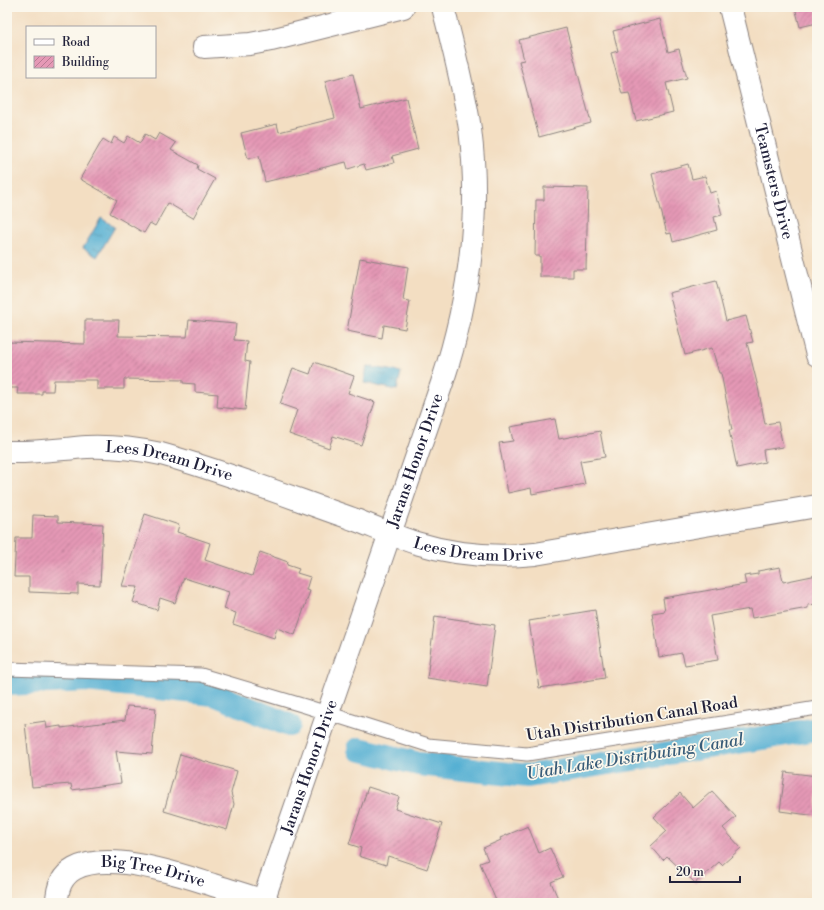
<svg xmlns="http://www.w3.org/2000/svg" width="824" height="910" font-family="'Libre Bodoni',serif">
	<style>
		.water { fill: url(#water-ripples); stroke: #3c6987 }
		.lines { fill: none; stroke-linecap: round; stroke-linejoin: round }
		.canal { stroke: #56b0d3; stroke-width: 24 }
		.building { fill: url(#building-hatch) }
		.service-casing { stroke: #8a807e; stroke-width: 15 }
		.minor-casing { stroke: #8a807e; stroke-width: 24 }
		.service { stroke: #fff; stroke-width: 13 }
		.minor { stroke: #fff; stroke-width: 22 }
		.labels { text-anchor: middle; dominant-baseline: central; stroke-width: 3.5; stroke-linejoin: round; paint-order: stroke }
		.street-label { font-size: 16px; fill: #22223b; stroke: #fbf7ec }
		.water-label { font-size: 17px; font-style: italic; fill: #375b78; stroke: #fbf7ec }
	</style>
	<defs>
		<pattern id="water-ripples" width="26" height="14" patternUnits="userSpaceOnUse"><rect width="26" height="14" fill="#56b0d3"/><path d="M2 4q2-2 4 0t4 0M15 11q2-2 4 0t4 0" fill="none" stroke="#478fac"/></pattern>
		<pattern id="building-hatch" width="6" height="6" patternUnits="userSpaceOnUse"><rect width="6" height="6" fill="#e599b6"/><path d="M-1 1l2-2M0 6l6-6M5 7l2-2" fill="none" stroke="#b97c95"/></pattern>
	</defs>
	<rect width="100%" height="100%" fill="#fbf7ec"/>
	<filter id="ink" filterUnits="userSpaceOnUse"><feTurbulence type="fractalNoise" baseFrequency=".025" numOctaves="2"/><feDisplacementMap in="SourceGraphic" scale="8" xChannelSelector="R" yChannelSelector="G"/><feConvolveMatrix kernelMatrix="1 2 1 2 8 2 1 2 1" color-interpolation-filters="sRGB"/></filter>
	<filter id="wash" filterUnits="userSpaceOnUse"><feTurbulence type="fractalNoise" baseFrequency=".012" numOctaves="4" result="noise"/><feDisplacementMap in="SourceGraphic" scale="16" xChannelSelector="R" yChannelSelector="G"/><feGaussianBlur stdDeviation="0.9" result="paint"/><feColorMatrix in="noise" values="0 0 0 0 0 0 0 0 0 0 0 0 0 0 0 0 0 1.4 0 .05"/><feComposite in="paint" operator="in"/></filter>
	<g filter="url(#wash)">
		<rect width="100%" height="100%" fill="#f3dec2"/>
		<g class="water">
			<path d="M101,218L115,227L97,257L83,248Z"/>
			<path d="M367,366L401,372L397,390L364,383Z"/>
		</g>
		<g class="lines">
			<g class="canal">
				<path d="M7,684L86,680L214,694L289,725"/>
				<path d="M359,749L419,764L528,776L817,729"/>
			</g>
		</g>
		<g id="blocks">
			<g class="building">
				<path d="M795,7H817V23L800,27Z"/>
				<path d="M660,19L668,52L679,49L687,78L666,83L673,112L636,121L629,93L622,94L611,53L618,51L613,31Z"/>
				<path d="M566,28L591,123L539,137L519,61L524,60L519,40Z"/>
				<path d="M353,74L361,109L406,98L418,149L392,156L394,163L366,170L364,164L348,169L346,162L265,182L259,156L248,159L241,133L277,124L279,132L335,118L325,81Z"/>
				<path d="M159,133L176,143L171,150L198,165L197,169L215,179L193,218L168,203L155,226L150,223L144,233L110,213L117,200L80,179L103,139L111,144L114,137L124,143L128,136L140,143L145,134L155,140Z"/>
				<path d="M688,164L692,179L705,176L710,193L716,191L722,215L714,217L717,230L673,242L671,233L667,234L652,174Z"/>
				<path d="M544,187L588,188L586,269H573V277H540V256H535L536,200H544Z"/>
				<path d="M360,258L408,267L403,300L410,301L405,329L384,325L382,338L347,331Z"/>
				<path d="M716,281L726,321L746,316L753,342L747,343L758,387L765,424L778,422L783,447L763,450L765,462L737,468L729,430H732L721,373H719L712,348L685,355L669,293Z"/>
				<path d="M85,320H119L118,336L187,337L189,320L236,324L234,340L247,341L245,361L250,362L245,410L217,407L218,394L195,392V384L183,383V380L124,379V389H97V380H54L53,391H42V394H17L18,388H7V342L85,344Z"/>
				<path d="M314,362L354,376L348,393L375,402L361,445L333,436L329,448L289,434L297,410L280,404L293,368L310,374Z"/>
				<path d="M555,419L559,439L600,431L605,457L580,461L585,484L532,494L531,488L508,493L499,443L513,441L510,427Z"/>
				<path d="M145,514L179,525L177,532L210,543L205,560L252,576L260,552L288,562L287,565L299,569L297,573L310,577L306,590L310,591L295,635L277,628L274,638L233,624L236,613L224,609L229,592L184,578L175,603L160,598L157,610L133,602L138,587L122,586Z"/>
				<path d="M33,515L58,516V522L103,524L100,585L78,584V594L29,592V577H14L16,538H32Z"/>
				<path d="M780,567L783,582L817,575V604L808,605V608L752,618L750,609L710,616L718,660L685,665L682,653L659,657L652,613L665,611L663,598L746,584L744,576L758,574V571Z"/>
				<path d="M595,610L605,678L539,688L529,621Z"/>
				<path d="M435,616L495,625L487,687L427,678Z"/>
				<path d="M127,706L156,708L152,754L116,751L121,783L72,790L71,784L32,787L25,724L46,721L47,728L61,726V728L125,720Z"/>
				<path d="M180,754L237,771L231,793L234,804L227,830L164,811Z"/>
				<path d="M785,772L817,776V816L780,811Z"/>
				<path d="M368,787L399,797L395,809L442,824L427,869L388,856L386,865L359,856L361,848L349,844Z"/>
				<path d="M712,791L736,817L723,828L741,848L722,865L719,862L695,883L667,856L663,860L651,846L667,831L654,817L680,793L693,808Z"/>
				<path d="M528,826L539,853L550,848L563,877L551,882L560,903H497L480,863L488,860L483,848L501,840L500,838Z"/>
			</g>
		</g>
	</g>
	<g filter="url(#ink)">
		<use href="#blocks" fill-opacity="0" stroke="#8a807e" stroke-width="1"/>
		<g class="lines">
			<defs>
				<path id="service" d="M7,669L201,675L305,706L428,745L527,754L817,708"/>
				<g id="minor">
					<path id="s1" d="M730,7L817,355"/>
					<path d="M204,47L250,44L271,40L403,7"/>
					<path id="s2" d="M7,452C34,453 60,449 87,447C112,446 137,449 161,454C226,472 290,497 353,519C374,527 394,536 416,543C455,555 494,558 535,554L817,506"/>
					<path id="s3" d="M263,901L442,383C469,301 481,215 470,129C464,88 453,47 443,7"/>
					<path id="s4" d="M57,903C56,831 176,873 213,885C232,891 251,896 269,903"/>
				</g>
			</defs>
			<use href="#service" class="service-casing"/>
			<use href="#minor" class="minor-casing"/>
			<use href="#service" class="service"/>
			<use href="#minor" class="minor"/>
		</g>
	</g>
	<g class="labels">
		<g class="street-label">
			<text stroke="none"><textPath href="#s1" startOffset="180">Teamsters Drive</textPath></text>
			<text stroke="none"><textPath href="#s3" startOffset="466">Jarans Honor Drive</textPath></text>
			<text stroke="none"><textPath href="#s2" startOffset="164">Lees Dream Drive</textPath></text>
			<text stroke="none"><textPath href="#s2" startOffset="488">Lees Dream Drive</textPath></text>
			<text transform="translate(632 719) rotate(-9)">Utah Distribution Canal Road</text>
			<text stroke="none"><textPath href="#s3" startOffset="142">Jarans Honor Drive</textPath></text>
			<text stroke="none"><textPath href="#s4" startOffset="121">Big Tree Drive</textPath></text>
		</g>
		<g class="water-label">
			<text transform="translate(635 757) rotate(-9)">Utah Lake Distributing Canal</text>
		</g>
	</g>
	<rect width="824" height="910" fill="none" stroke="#fbf7ec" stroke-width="24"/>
	<rect x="26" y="26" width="130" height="52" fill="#fbf7ec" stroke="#a4a2a5"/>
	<rect x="34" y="39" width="20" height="6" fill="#ffffff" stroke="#a4a2a5"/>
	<text x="62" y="46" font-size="12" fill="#22223b">Road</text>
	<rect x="34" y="56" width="20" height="12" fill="url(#building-hatch)" stroke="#a4a2a5"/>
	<text x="62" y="66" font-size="12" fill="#22223b">Building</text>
	<path d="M670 876v6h70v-6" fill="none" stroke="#22223b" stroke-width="2"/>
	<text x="676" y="876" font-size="12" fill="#22223b" stroke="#fbf7ec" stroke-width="3" paint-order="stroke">20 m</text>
</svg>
